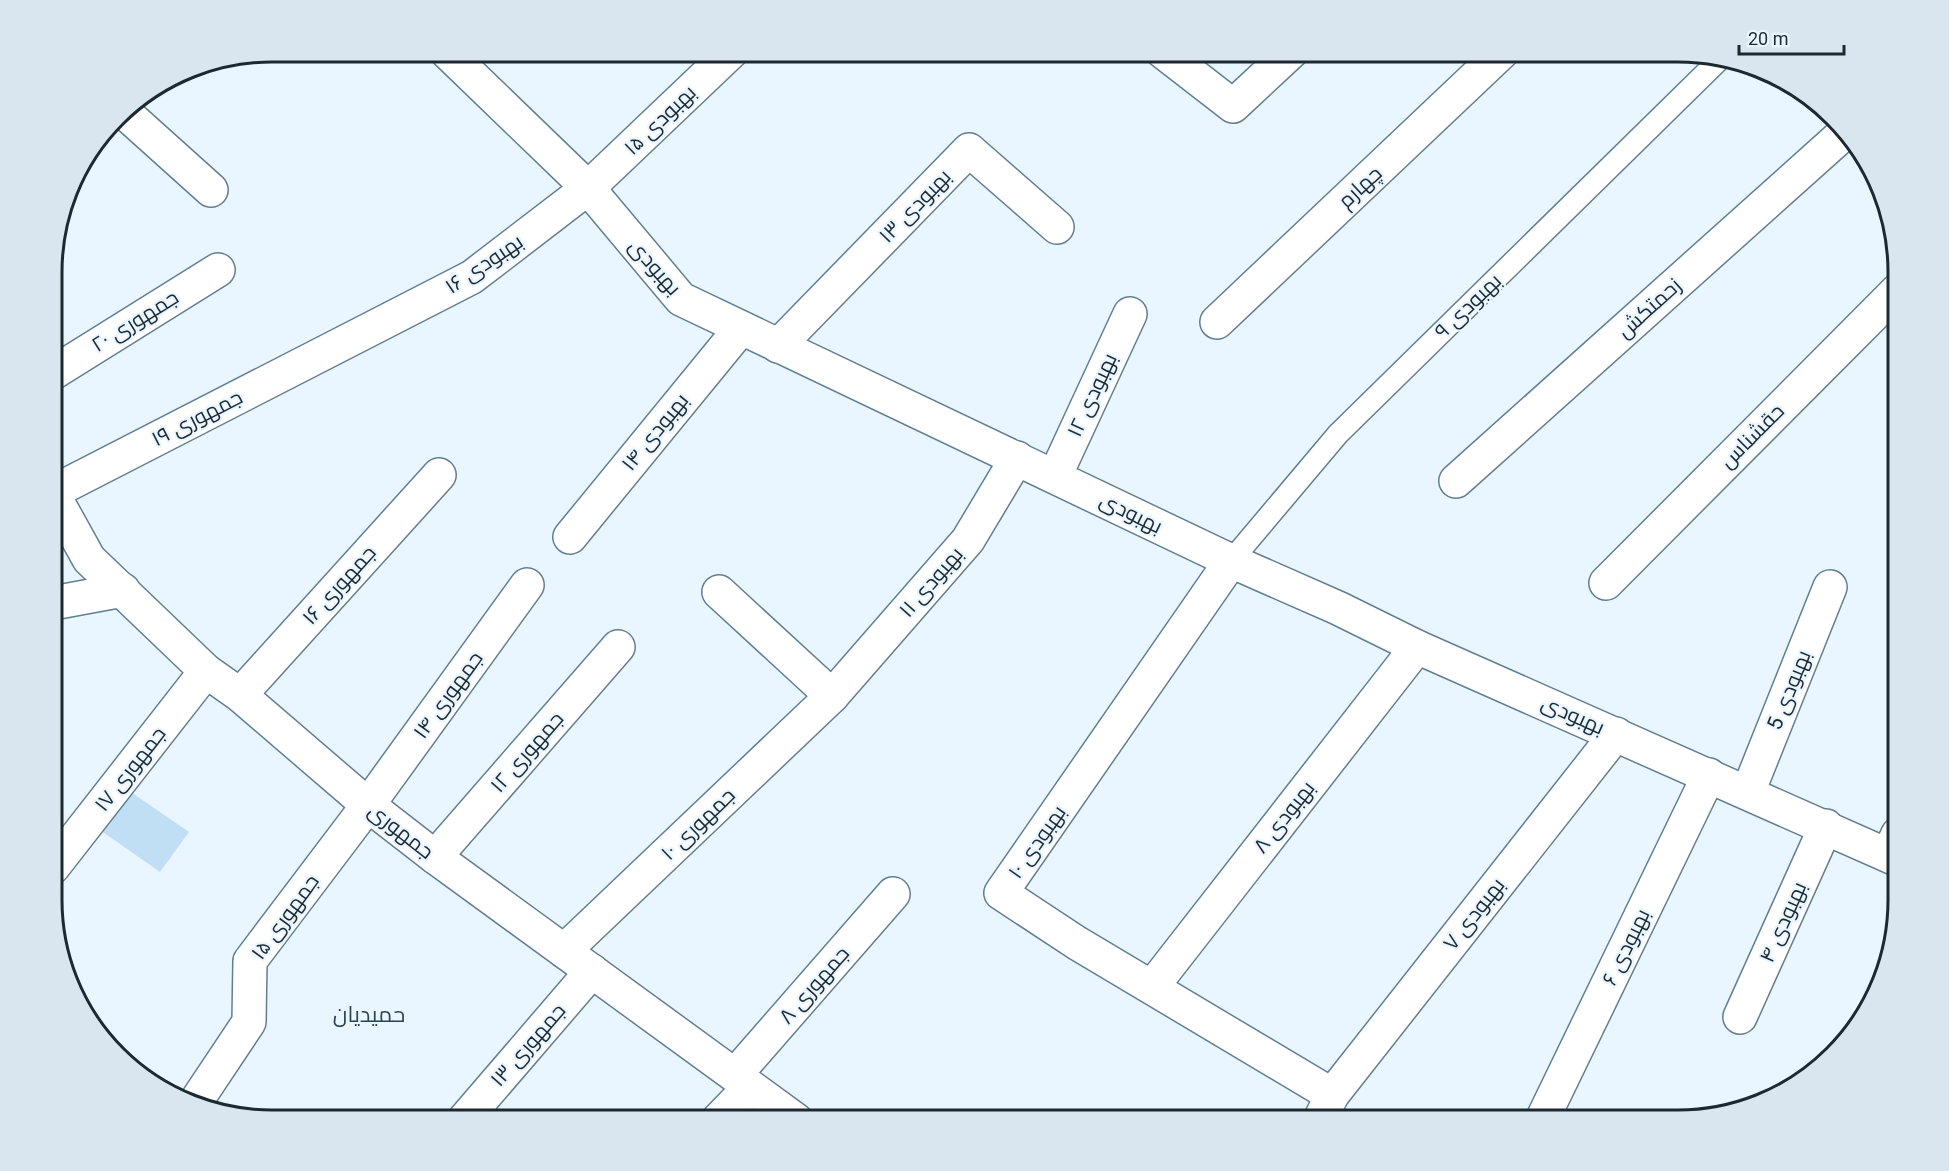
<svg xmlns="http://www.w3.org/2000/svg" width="1949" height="1171" font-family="Roboto,Cairo,sans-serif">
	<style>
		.building { fill: #c0dff4 }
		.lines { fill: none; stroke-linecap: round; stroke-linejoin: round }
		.lane-casing { stroke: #627f92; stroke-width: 24 }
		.street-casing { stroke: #627f92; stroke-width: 36 }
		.secondary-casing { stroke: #627f92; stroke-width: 36 }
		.lane { stroke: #fff; stroke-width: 21 }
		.street { stroke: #fff; stroke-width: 33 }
		.secondary { stroke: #fff; stroke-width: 33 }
		.labels { text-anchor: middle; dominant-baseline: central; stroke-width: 4.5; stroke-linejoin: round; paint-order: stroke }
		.street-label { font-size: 21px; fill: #1d2931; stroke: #eaf6ff }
		.neighbourhood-label { font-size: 22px; fill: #2b4557; stroke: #eaf6ff }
		.rim { fill: none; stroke: #1d2931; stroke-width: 3 }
	</style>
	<rect width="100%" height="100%" fill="#eaf6ff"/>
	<path class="building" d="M125,788L189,832L160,872L97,828Z"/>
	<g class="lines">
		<defs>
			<path id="lane" d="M1231,561L1338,434L1717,62"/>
			<g id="street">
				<path d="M1162,51L1233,106L1292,51"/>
				<path d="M122,110L211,190"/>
				<path d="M1217,322L1503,51"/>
				<path d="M778,346L969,150L1057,227"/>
				<path d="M53,373L218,270"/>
				<path d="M1055,476L1130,314"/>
				<path d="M1456,481L1842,135"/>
				<path d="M53,492L472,277L588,188L732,51"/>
				<path d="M570,537L741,328"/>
				<path d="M1231,561L1001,893L1077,943L1332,1095"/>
				<path d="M1606,583L1898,290"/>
				<path d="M719,592L832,696"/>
				<path d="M53,603L123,590"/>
				<path d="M240,695L439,475"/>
				<path d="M1748,792L1830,587"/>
				<path d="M1888,855L1898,834"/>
				<path d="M435,857L618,647"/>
				<path d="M53,867L206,671"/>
				<path d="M564,951L832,696L968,540L1017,458"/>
				<path d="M1152,987L1417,647"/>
				<path d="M1740,1017L1826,826"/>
				<path d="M735,1075L893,894"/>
				<path d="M197,1100L249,1022L250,961L368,805L527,585"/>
				<path d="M464,1120L592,971"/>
				<path d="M718,1120L750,1087"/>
				<path d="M1320,1120L1332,1095L1616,734"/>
				<path d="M1542,1120L1709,775"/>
			</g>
			<g id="secondary">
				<path d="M446,51L588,188L681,299L1231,561L1338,608L1417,647L1898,860"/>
				<path d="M53,494L89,559L206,671L240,695L368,805L435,857L796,1120"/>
			</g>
		</defs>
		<use href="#lane" class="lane-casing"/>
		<use href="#street" class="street-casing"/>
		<use href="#secondary" class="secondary-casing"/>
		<use href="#lane" class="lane"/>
		<use href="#street" class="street"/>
		<use href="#secondary" class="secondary"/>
	</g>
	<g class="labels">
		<g class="street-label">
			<text transform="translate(660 120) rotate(-44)">بهبودی ۱۵</text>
			<text transform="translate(1360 187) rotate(-43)">چهارم</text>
			<text transform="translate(915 206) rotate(-46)">بهبودی ۱۳</text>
			<text transform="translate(484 264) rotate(-34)">بهبودی ۱۶</text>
			<text transform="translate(655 267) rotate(49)">بهبودی</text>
			<text transform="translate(1468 306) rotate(-44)">بهبودی ۹</text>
			<text transform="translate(1649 308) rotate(-42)">زحمتکش</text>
			<text transform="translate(135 321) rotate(-32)">جمهوری ۲۰</text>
			<text transform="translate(1092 395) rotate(-65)">بهبودی ۱۲</text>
			<text transform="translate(197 418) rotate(-27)">جمهوری ۱۹</text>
			<text transform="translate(655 432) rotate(-51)">بهبودی ۱۴</text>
			<text transform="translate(1752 436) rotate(-45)">حقشناس</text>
			<text transform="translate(1131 513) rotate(26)">بهبودی</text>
			<text transform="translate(931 582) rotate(-49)">بهبودی ۱۱</text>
			<text transform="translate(339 585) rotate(-48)">جمهوری ۱۶</text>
			<text transform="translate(1789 690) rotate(-68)">بهبودی 5</text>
			<text transform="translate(448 695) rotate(-54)">جمهوری ۱۴</text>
			<text transform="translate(1573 715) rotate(24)">بهبودی</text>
			<text transform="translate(527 752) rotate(-49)">جمهوری ۱۲</text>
			<text transform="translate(130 769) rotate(-52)">جمهوری ۱۷</text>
			<text transform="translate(1284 817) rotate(-52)">بهبودی ۸</text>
			<text transform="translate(698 824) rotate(-44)">جمهوری ۱۰</text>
			<text transform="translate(401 831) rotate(38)">جمهوری</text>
			<text transform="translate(1037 842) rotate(-55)">بهبودی ۱۰</text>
			<text transform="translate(1474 914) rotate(-52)">بهبودی ۷</text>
			<text transform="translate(285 917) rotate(-54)">جمهوری ۱۵</text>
			<text transform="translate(1783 922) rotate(-66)">بهبودی ۴</text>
			<text transform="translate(1626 947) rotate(-64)">بهبودی ۶</text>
			<text transform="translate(814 985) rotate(-49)">جمهوری ۸</text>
			<text transform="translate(528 1045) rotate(-49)">جمهوری ۱۳</text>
		</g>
		<g class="neighbourhood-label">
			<text x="369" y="1014">حمیدیان</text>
		</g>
	</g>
	<path d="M0 0H1949V1171H0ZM272 62H1678A210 210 0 0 1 1888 272V900A210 210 0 0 1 1678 1110H272A210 210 0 0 1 62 900V272A210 210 0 0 1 272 62Z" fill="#dae6ef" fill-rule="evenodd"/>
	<path class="rim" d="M272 62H1678A210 210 0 0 1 1888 272V900A210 210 0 0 1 1678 1110H272A210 210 0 0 1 62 900V272A210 210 0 0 1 272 62Z"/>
	<path d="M1739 45v9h105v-9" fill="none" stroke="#1d2931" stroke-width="3"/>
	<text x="1748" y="45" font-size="18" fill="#1d2931" stroke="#eaf6ff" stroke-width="4.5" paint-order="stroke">20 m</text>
</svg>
